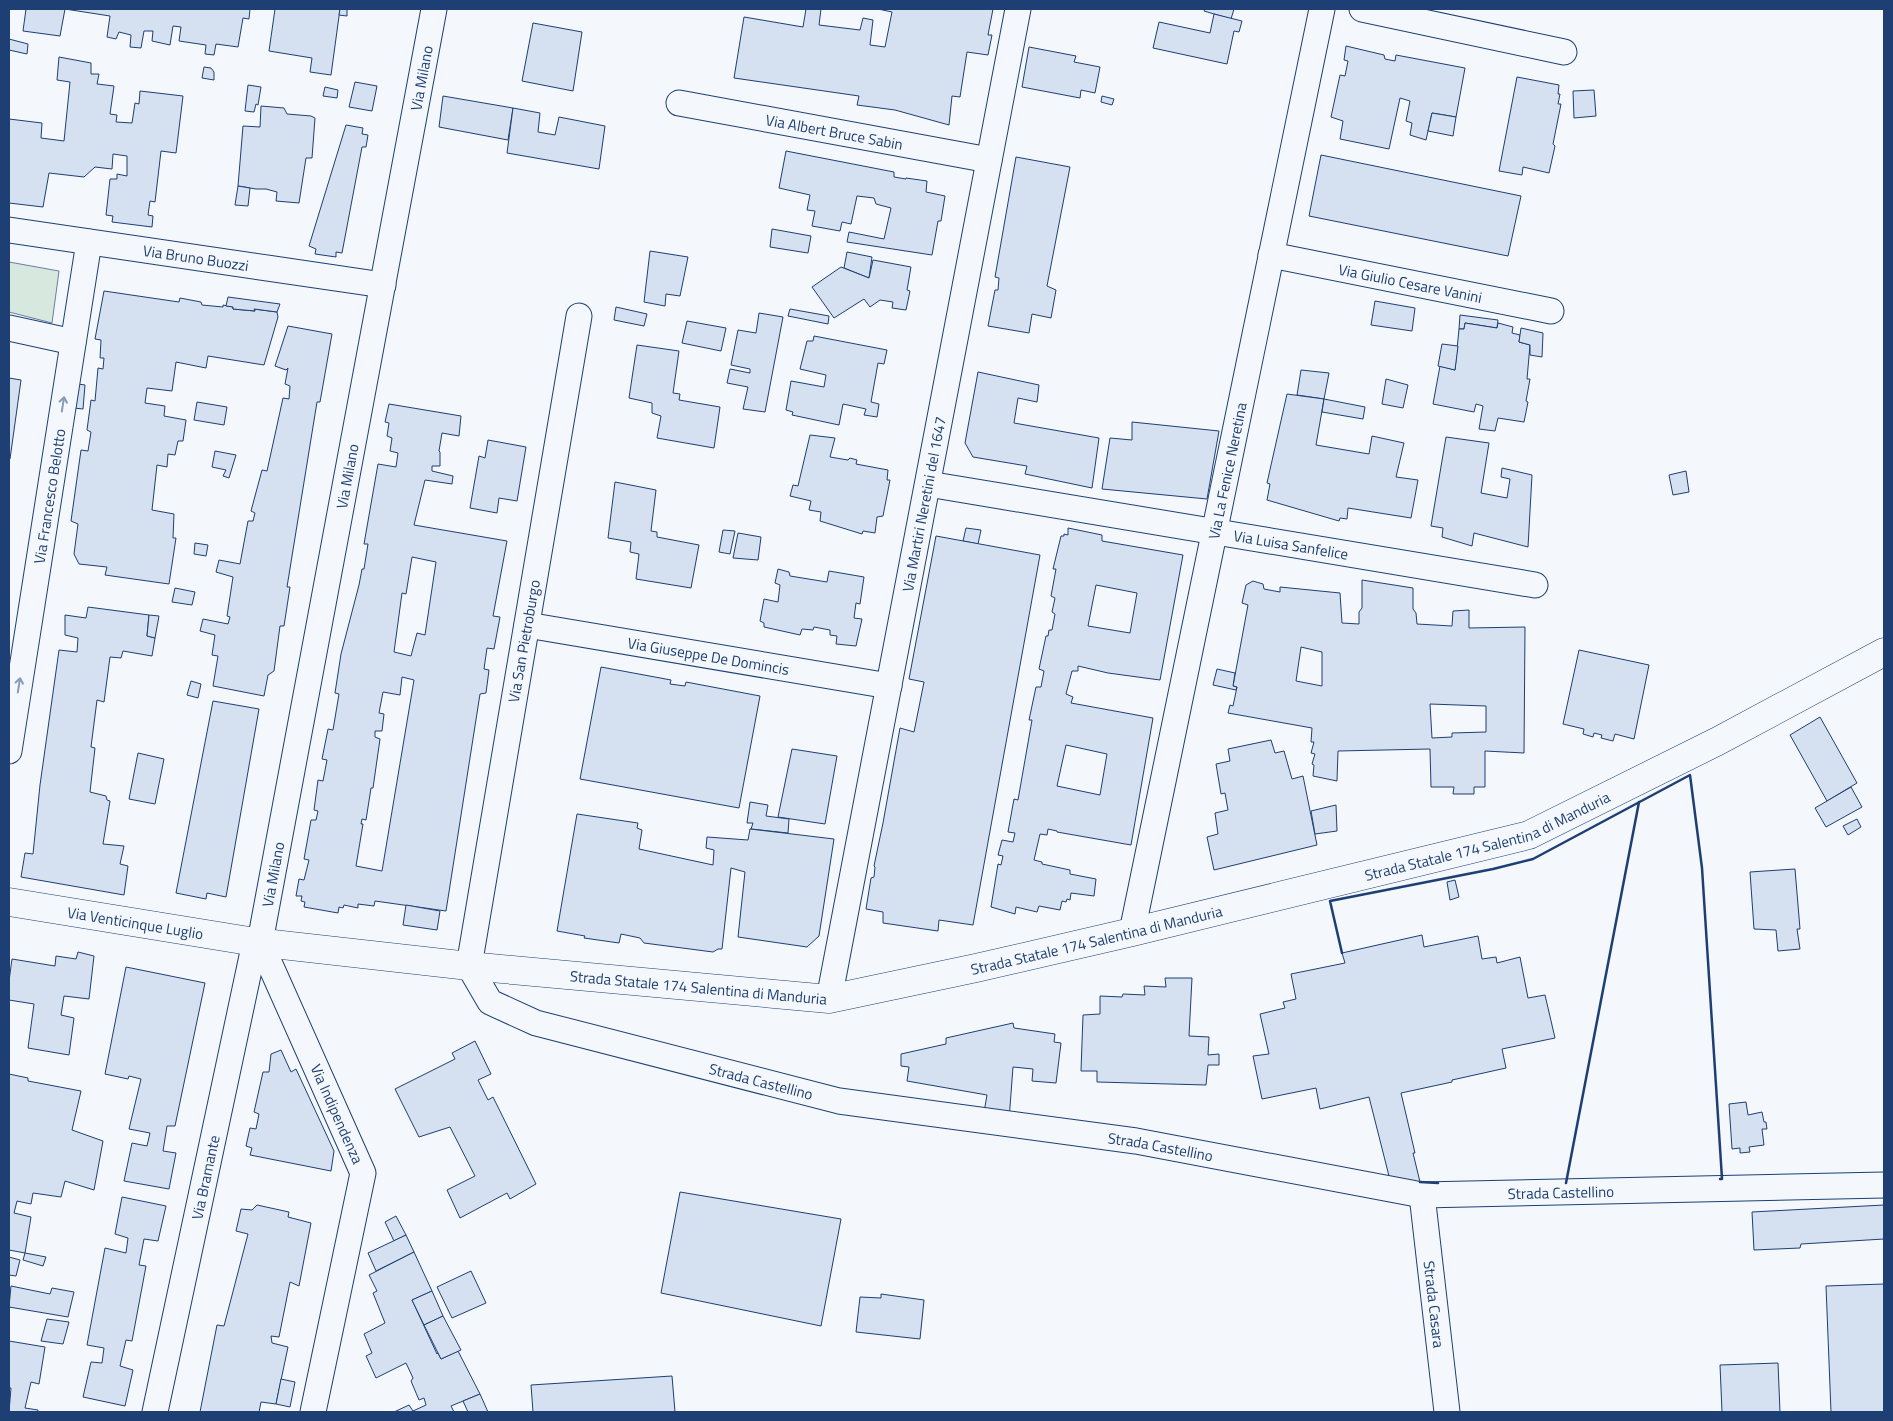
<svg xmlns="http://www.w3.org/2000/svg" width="1893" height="1421" font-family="'Titillium Web',sans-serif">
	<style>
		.green { fill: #d7e8df; stroke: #687fa3 }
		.building { fill: #d5e0f0; stroke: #1d3f73; fill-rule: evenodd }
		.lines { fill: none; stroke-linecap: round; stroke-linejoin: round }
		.minor-casing { stroke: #1d3f73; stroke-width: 27 }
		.primary-casing { stroke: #1d3f73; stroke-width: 29 }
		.minor { stroke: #f4f7fb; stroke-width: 25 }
		.primary { stroke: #f4f7fb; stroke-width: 28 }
		.wall { stroke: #1d3f73; stroke-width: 2.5 }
		.oneway { stroke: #889bb7 }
		.labels { text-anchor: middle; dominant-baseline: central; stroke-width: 4; stroke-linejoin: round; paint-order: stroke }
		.street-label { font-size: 15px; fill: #1d3f73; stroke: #f4f7fb }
	</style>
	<rect width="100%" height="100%" fill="#f4f7fb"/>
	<path class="green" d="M9,262L59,271L52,323L9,312Z"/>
	<g class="building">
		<path d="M26,9H250L249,19L243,18L238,47L216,44L214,55L205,54L206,45L179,41L181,27L173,26L170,45L152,41L153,31H144L141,48L130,47L131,35L119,32L116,39L107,37L110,16L65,9L60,36L23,31Z"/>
		<path d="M275,9H340L331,75L310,72L312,58L269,51Z"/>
		<path d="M340,9H347V16L339,15Z"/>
		<path d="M806,9H821L819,25L860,30L863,18L873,20L870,45L885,47L892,12L878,9H993L988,35H992L988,55L967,52L960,97L952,96L949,125L895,110L857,105L859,96L734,78L744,17L803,27Z"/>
		<path d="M1205,9H1234L1231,19L1204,11Z"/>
		<path d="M1214,14L1242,21L1239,32L1234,31L1227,64L1153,48L1159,22L1210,33Z"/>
		<path d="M533,23L582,32L573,91L522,81Z"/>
		<path d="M9,39L28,44L27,54L9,50Z"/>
		<path d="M1346,46L1384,55L1385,59L1395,61L1396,55L1465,68L1456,117L1432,113L1426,140L1410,135L1412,123L1406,121L1410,101L1400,98L1389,149L1340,139L1343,121L1331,117L1340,75L1345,76L1348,61L1344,60Z"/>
		<path d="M1029,47L1076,56L1074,62L1100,67L1095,93L1081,90L1080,98L1022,87Z"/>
		<path d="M59,57L91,63V74H99L97,84L114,86L110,114L117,115L116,122L132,123L135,103L139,104L140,91L183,96L176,153L161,151L155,202L150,201L148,215L153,216L152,227L112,222L113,216L106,215L110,179H117V174L127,176V156L113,154L112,169L95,167L84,177L49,173L43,207L9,203V119L42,123L41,138L64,141L70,82L57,80Z"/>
		<path d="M204,67L211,68L214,72V80L202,78Z"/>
		<path d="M1517,77L1559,85L1558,94H1560L1558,104H1561L1553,144L1555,146L1549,173L1523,167L1522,175L1499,171Z"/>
		<path d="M355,82L377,86L372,111L349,107Z"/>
		<path d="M248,85L261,87L258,105L256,104L254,112L245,111Z"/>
		<path d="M325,87L338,90L337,98L323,96Z"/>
		<path d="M1594,90L1596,116L1574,118L1573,91Z"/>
		<path d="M443,96L513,108L508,140L439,127Z"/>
		<path d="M1102,96L1114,99L1112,105L1101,102Z"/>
		<path d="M261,106L284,108L287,114L311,116L315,118L312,158H306L299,203L276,201L277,192L266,189H256L238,186L243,126L260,127Z"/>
		<path d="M513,108L540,113L538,132L555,135L559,117L605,126L599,169L507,153Z"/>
		<path d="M1432,113L1456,117L1453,136L1428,131Z"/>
		<path d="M346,125L363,128L362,134L368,135L366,147H362L342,253L336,252V257L315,254L316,249L309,246Z"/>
		<path d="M786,151L894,172V177L906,179V178L927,181L926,192L945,196L941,221H938L932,255L847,242L849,232L884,239L891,208L876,204L874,198L857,196L851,224L842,222L840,231L812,226L815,211L807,210L810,195L779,188Z"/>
		<path d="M1321,155L1521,196L1508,256L1309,216Z"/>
		<path d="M1016,157L1070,167L1047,286L1056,290L1051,318L1032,314L1029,333L988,326L995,290H998L999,278L995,277Z"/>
		<path d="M238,186L250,188L248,206L235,205Z"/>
		<path d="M772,229L811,236L808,253L770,247Z"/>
		<path d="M650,251L688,257L680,296L666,294L665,306L644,302Z"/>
		<path d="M847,252L872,257L869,278L844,268Z"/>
		<path d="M873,260L911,267L907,290L910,291L906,310L892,308L893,302L880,300L870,307L864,299L834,318L812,287L841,267L869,278Z"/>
		<path d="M104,291L179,302L180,298L201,302L202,305L223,307V305L233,307V309L255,311L254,309L277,312L278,317L264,365L208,356L206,368L176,362L172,391L147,388L145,403L165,406L164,416L186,420L183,441H178L175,455L168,454L167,467L157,465L152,510L174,514L173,538H176L169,584L105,575L107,567L79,564L74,554L78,524L71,521L81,450L88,451L91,432L87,430L91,400L95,401L98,368L103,369L104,358H100L101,340L95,339Z"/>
		<path d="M228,297L280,304L277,312L254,309L255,311L233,309V307L226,306Z"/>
		<path d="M1375,301L1415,308L1412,331L1371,325Z"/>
		<path d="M616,307L647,314L644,326L614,320Z"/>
		<path d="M790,309L829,316L828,324L788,316Z"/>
		<path d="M759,313L783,317L765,412L743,409L748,387L727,383L730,369L750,373V369L731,365L738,330L756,333Z"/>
		<path d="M1460,315L1498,320L1497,328L1465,323L1464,329H1459Z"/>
		<path d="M687,321L726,328L721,351L682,343Z"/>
		<path d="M1465,323L1497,328L1498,323L1513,327L1512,333L1520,335L1519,342L1530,345L1527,379H1530L1526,401L1528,402L1524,422L1498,418L1495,431L1479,429L1483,406L1476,404L1474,412L1433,404L1440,366L1455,370L1459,329H1464Z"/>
		<path d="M288,326L332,334L320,402H317L287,587H290L284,626H280L274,671L268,675L264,696L213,686L218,656L212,655L215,635L200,631L203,619L228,624L230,617L227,616L233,577L216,572L219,560L240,564L248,521H253L255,513L251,511L262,470L267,471L283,398L289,399L290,386L285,384L288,368L286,370L275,366Z"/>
		<path d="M1521,328L1543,333L1542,357L1530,355V345L1519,342Z"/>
		<path d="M814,336L887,350L884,364L878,363L871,402L879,404L877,417L864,415L866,409L843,404L839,425L792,415L793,412L786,410L791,381L824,387L826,375L800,369L807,341H813Z"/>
		<path d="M1442,344L1458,346L1455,370L1438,366Z"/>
		<path d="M637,345L679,351L673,393L680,394L679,400L720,407L714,448L657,438L661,416L652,413V403L629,398Z"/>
		<path d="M1301,370L1329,373L1324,399L1297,395Z"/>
		<path d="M978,372L1039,385L1037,402L1018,398L1014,423L1099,438L1092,488L1025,474L1027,466L973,457L965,443Z"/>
		<path d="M9,378L21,380L10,459H9Z"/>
		<path d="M1386,379L1408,385L1403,408L1382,404Z"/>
		<path d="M78,384L85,385L83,409L74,408Z"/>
		<path d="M1287,394L1324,399L1316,445L1369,454L1372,436L1404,443L1396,477L1418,480L1411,518L1348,508L1347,519L1340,518L1339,521L1267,500L1270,484L1267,483Z"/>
		<path d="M1324,399L1365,407L1363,419L1322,412Z"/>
		<path d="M197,402L227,407L224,425L194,420Z"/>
		<path d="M389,404L461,416L459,436L442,433L439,451L440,452V466H432V471L453,476L452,484L425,480L414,525L507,541L493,616L500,617L494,649L487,648L484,669L489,670L486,693L480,694L446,911L375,901L374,906L358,904V908L344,905L343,908L339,907L338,913L304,907L305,902L301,901L302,896H296L299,879L304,880L309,860L304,859L311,820H316L318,811L314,810L318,780L323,781L327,760L322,759L328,729L333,730L339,694L335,693L341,654L359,585L362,569H364L368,544H364L378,464L396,467L398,453L390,451L392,438L387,436L389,423L385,422ZM412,557L436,562L425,635L417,633L411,656L394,652L402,593L406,594ZM402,677L414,680L382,871L356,866L363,824H361L362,819L366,820L371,788H373L380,739L375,737V731H382L384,714L379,713L383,692L400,695Z"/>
		<path d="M1132,422L1219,431L1207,499L1102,489L1110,438L1132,440Z"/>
		<path d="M810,435L835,438L830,457L848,460L850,458L857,460L856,464L888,470L887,480H890L883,516L877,517L875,533L863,531L862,534L820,521L821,512L809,510L811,501L790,496L793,485L798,486Z"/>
		<path d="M1446,437L1489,443L1481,493L1507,498L1510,479L1501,477L1502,468L1532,475L1528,547L1474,533L1472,546L1442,537L1443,528L1431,526Z"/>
		<path d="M488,440L526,447L517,501L499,498L497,513L470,508L479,456L485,458Z"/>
		<path d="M215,451L236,455L229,478L223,476L226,470L212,467Z"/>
		<path d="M1686,471L1689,492L1673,495L1669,475Z"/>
		<path d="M615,482L656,490L651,531L657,532V537L699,545L691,588L636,579L639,554L630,552L631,542L608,538Z"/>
		<path d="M966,528L981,530L978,544L963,541Z"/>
		<path d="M1068,528L1102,535V541L1183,555L1160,680L1108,673L1078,666V671H1072L1066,694L1073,697L1071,703L1153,718L1131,845L1057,832V831L1048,829L1047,835L1040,834L1034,860L1042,862V864L1070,870V874L1096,879L1094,896L1071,893L1070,900L1067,899L1066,902L1062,901L1060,910L1039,906L1037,912L1016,907L1015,914L991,907L998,864L1001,865L1003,856L998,855L1002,840L1013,842L1015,833L1008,832L1014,799L1018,800L1032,720H1029L1036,687H1041L1044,671L1039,669L1046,636H1048L1049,630H1052L1055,614L1052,612L1055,598L1051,596L1056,569H1053L1061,536H1064V534L1068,535ZM1096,585L1137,593L1130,633L1088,626ZM1066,745L1107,754L1100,795L1057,786Z"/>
		<path d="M723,530L735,531L730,554L719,552Z"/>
		<path d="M738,533L761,537L758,560L733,558Z"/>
		<path d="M936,536L1040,555L973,925L939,920L938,931L883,923V912L866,909L871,878L874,877L875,867L874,866L883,823L900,728L914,732L924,682L909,679Z"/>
		<path d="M195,543L208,545L206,556L194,554Z"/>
		<path d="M778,569L789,572L790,576L827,582L829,571L864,577L860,604L856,603L854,618L862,619L856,646L836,644L837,636L830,635V630L814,627L813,630L802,629L800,635L764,627V623L760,621L764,599L778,602L780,585L775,583Z"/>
		<path d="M1362,580L1413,588V609L1416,613L1417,624L1452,626L1453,611L1469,610V628L1525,627L1524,753L1485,751V787H1474V794H1453L1454,787H1431L1430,749L1338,751L1337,781L1313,776L1314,765L1312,764L1315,754L1311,753L1314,742H1311L1312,728L1228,713L1230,705L1233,706L1237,687L1233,686L1248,605L1242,603L1246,585L1253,581L1263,584L1264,589L1280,592V587L1340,593L1342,623L1359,624V612L1362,608ZM1301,647L1322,652V686L1296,681ZM1430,704L1486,706V732L1452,733V737L1432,738Z"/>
		<path d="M175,588L195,592L192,605L172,602Z"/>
		<path d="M88,607L149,615L147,636L155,638L152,656L123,651L121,658L110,657L104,702L97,700L91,747L95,748L90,792L106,796L107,800L110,801L103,844L124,846L120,864L128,866L124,895L21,877L25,853L33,854L40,785L59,650L77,652L78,638L65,635V615L86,618Z"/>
		<path d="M149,615L159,616L155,638L147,636Z"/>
		<path d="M1579,650L1649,665L1634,739L1615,734L1613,741L1601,738L1602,735L1594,733L1593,737L1583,734L1584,729L1563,724Z"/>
		<path d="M601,667L671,680L670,684L685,686L686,682L760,696L739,808L580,779Z"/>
		<path d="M1217,669L1235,673L1233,686L1237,687L1236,690L1213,685Z"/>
		<path d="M191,681L201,684L198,698L187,695Z"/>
		<path d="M213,701L259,709L226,897L207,893L206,899L176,893Z"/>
		<path d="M1820,717L1857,783L1827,801L1790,735Z"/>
		<path d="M1271,740L1275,753L1284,751L1292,779L1303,776L1317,845L1214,870L1207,837L1218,834L1215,813L1228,810L1225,793L1221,794L1216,764L1230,761L1228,749Z"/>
		<path d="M792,749L837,756L825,824L778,817Z"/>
		<path d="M138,753L164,759L155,804L129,799Z"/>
		<path d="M1851,787L1862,807L1826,827L1815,808Z"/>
		<path d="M750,802L768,805L766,816L789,819L788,833L751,829L753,823H747Z"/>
		<path d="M1336,805L1337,831L1315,834L1311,811Z"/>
		<path d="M577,814L638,823L637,828L642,830L639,849L713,865L714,850L706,848L707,837L748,840L750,829L834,839L819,936L807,947L738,937L745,872L731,868L722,949H718L713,952L644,943L640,938L621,934L619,943L584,938L585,936L557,931Z"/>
		<path d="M1857,819L1861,827L1848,835L1843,826Z"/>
		<path d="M1795,869L1800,929H1797L1800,949L1778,951L1776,930L1754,929L1750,872Z"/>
		<path d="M1455,880L1459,897L1450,900L1447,882Z"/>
		<path d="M406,905L440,911L437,930L403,925Z"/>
		<path d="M1422,935L1424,947L1478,936L1482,959L1496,957L1497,963L1520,957L1528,998L1545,995L1555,1038L1502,1049L1506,1068L1452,1080V1082L1401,1093L1415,1153H1413L1420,1182L1390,1180L1369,1097L1320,1109L1316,1088L1262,1099L1253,1056L1269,1054L1260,1014L1285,1008L1283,1002L1296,999L1291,974L1345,963L1342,953Z"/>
		<path d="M78,952L94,956L89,999L64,996L61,1015L74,1018L69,1055L28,1048L34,1004L9,1000V981L12,959L55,966L56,956L76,959Z"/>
		<path d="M126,967L205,983L175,1126H167L163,1151L176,1153L169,1189L124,1181L132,1143L147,1146L150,1133L129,1129L141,1079L129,1076L128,1079L105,1074Z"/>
		<path d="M1165,978H1192L1189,1036L1209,1037L1208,1055L1219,1054V1065H1208L1206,1085L1097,1082V1071H1081L1083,1015L1100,1014V996L1122,997L1123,994L1145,995L1144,986L1166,987Z"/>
		<path d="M1013,1023L1014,1028L1055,1034L1054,1042L1061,1043L1056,1083L1032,1081L1033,1069L1013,1067L1009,1120L983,1118L987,1095L907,1081L909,1067L901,1066V1054L946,1044V1038Z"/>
		<path d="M475,1041L491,1074L478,1080L488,1100L493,1097L536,1184L510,1199L507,1193L460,1218L447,1190L475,1176L450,1127L419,1137L395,1089L455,1059L452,1053Z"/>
		<path d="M281,1050L291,1072L296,1069L334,1151L331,1171L250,1155L252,1148L246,1146L250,1128L256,1129L259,1114L254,1112L263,1072H269L271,1054Z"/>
		<path d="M9,1074L28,1078V1081L81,1091L72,1130L103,1141L94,1190L65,1181L61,1197L33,1193L31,1204L17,1201L14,1213L31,1217L25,1253L9,1250Z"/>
		<path d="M1746,1102L1748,1115L1762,1112L1764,1122H1766L1767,1129H1762L1764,1145L1749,1147L1750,1152L1740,1153V1148L1732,1149L1729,1104Z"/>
		<path d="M680,1192L841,1219L821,1326L661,1293Z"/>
		<path d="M122,1197L166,1206L158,1241L144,1239L139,1265L146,1266L132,1341L126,1340L120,1366L133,1370L125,1406L83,1397L91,1362L102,1363L104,1348L87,1345L105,1248L126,1253L128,1238L115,1234Z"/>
		<path d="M257,1205L289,1212L288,1217L311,1223L299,1286L290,1282L279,1337L271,1336L272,1343L288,1347L276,1404L261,1402L259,1412H200L217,1325L224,1326L248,1234L236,1231L241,1209L252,1210Z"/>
		<path d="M1884,1205V1239L1801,1244L1800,1248L1754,1250L1752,1212Z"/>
		<path d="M396,1216L406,1235L394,1241L385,1222Z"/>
		<path d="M406,1235L414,1252L376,1271L368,1253Z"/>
		<path d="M414,1252L432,1291L412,1300L437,1354L438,1353L441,1359L458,1351L480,1394L451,1406L454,1412H394L409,1405L413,1411L426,1405L424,1398L419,1400L411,1381L413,1378L406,1363L376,1378L366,1356L372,1353L364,1334L385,1323L373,1293L377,1291L369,1275Z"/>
		<path d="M25,1253L46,1257L43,1266L23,1260Z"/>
		<path d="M9,1257L20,1260L16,1276L9,1275Z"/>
		<path d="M471,1271L486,1303L452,1318L437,1287Z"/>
		<path d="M1884,1284V1412H1831L1826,1286Z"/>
		<path d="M11,1286L50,1294L52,1288L74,1292L68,1317L9,1307Z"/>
		<path d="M432,1291L443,1316L424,1325L412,1300Z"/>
		<path d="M881,1294L924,1300L920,1339L856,1332L860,1297L881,1298Z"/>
		<path d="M443,1316L461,1350L441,1359L424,1325Z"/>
		<path d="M47,1319L69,1322L63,1344L41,1341Z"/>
		<path d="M9,1341L45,1347L39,1384L31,1382L25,1408L38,1410V1412H9L11,1388H9Z"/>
		<path d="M1778,1363L1780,1412H1722L1720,1365Z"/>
		<path d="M672,1376L675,1412H533L531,1385Z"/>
		<path d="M281,1379L295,1382L290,1407L276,1404Z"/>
		<path d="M480,1394L488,1412H468L463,1401Z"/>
	</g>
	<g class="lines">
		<defs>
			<g id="minor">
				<path d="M1362,9L1564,52"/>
				<path id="s1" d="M679,103L989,160"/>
				<path id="s2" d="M9,230L383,285"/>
				<path id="s3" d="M1271,255L1551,311"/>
				<path id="s4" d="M579,316L469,966L490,1002L536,1023L839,1101L1136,1141L1422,1195L1884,1185"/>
				<path d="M9,328L73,342"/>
				<path id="s5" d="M928,484L1535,585"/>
				<path id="s6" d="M527,625L889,686"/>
				<path id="s7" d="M9,751L89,242"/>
				<path id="s8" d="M1132,932L1322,9"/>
				<path id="s9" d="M829,999L1018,9"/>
				<path id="s10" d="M1422,1195L1447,1412"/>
				<path id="s11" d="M155,1412L255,942"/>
				<path id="s12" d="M313,1412L363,1173L260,942L434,9"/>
			</g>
			<g id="primary">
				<path id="s13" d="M9,902L255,942L469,966L829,999L976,968L1132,932L1529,835L1718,741L1884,652"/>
			</g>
		</defs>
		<use href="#minor" class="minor-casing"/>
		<use href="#primary" class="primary-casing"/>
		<use href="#minor" class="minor"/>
		<use href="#primary" class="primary"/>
		<g class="wall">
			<path d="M1342,953L1330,901L1493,869L1533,859L1690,775L1702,868L1721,1163L1722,1179H1720"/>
			<path d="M1420,1182L1438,1183"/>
			<path d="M1566,1183L1639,802"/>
		</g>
	</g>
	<defs><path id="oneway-shaft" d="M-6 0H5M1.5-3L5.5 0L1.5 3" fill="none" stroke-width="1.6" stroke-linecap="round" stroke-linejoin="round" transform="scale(1.25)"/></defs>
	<g class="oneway">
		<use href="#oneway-shaft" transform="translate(63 404) rotate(-81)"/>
		<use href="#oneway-shaft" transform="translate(19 685) rotate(-81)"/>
	</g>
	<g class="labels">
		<g class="street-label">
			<text stroke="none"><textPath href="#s12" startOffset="1376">Via Milano</textPath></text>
			<text stroke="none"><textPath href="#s1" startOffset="158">Via Albert Bruce Sabin</textPath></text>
			<text stroke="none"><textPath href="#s2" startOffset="189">Via Bruno Buozzi</textPath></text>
			<text stroke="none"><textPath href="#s3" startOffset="142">Via Giulio Cesare Vanini</textPath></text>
			<text stroke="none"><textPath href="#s8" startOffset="471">Via La Fenice Neretina</textPath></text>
			<text stroke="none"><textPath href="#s12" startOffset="971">Via Milano</textPath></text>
			<text stroke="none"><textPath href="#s7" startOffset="258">Via Francesco Belotto</textPath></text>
			<text stroke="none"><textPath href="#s9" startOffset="504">Via Martiri Neretini del 1647</textPath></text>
			<text stroke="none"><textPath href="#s5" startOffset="368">Via Luisa Sanfelice</textPath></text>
			<text transform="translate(524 641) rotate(-80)">Via San Pietroburgo</text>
			<text stroke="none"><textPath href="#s6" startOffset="184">Via Giuseppe De Domincis</textPath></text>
			<text stroke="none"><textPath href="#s13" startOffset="1505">Strada Statale 174 Salentina di Manduria</textPath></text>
			<text stroke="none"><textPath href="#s12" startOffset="566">Via Milano</textPath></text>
			<text stroke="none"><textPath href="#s13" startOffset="128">Via Venticinque Luglio</textPath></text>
			<text stroke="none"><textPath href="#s13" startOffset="1100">Strada Statale 174 Salentina di Manduria</textPath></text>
			<text stroke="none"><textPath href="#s13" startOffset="695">Strada Statale 174 Salentina di Manduria</textPath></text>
			<text stroke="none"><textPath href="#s4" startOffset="984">Strada Castellino</textPath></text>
			<text transform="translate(337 1114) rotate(66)">Via Indipendenza</text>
			<text stroke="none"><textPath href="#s4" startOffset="1389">Strada Castellino</textPath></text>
			<text stroke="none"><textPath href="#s11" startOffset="240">Via Bramante</textPath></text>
			<text stroke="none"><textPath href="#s4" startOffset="1794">Strada Castellino</textPath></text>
			<text stroke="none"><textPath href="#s10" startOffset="110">Strada Casara</textPath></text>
		</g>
	</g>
	<rect width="1893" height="1421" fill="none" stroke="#1d3f73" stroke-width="20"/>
</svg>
